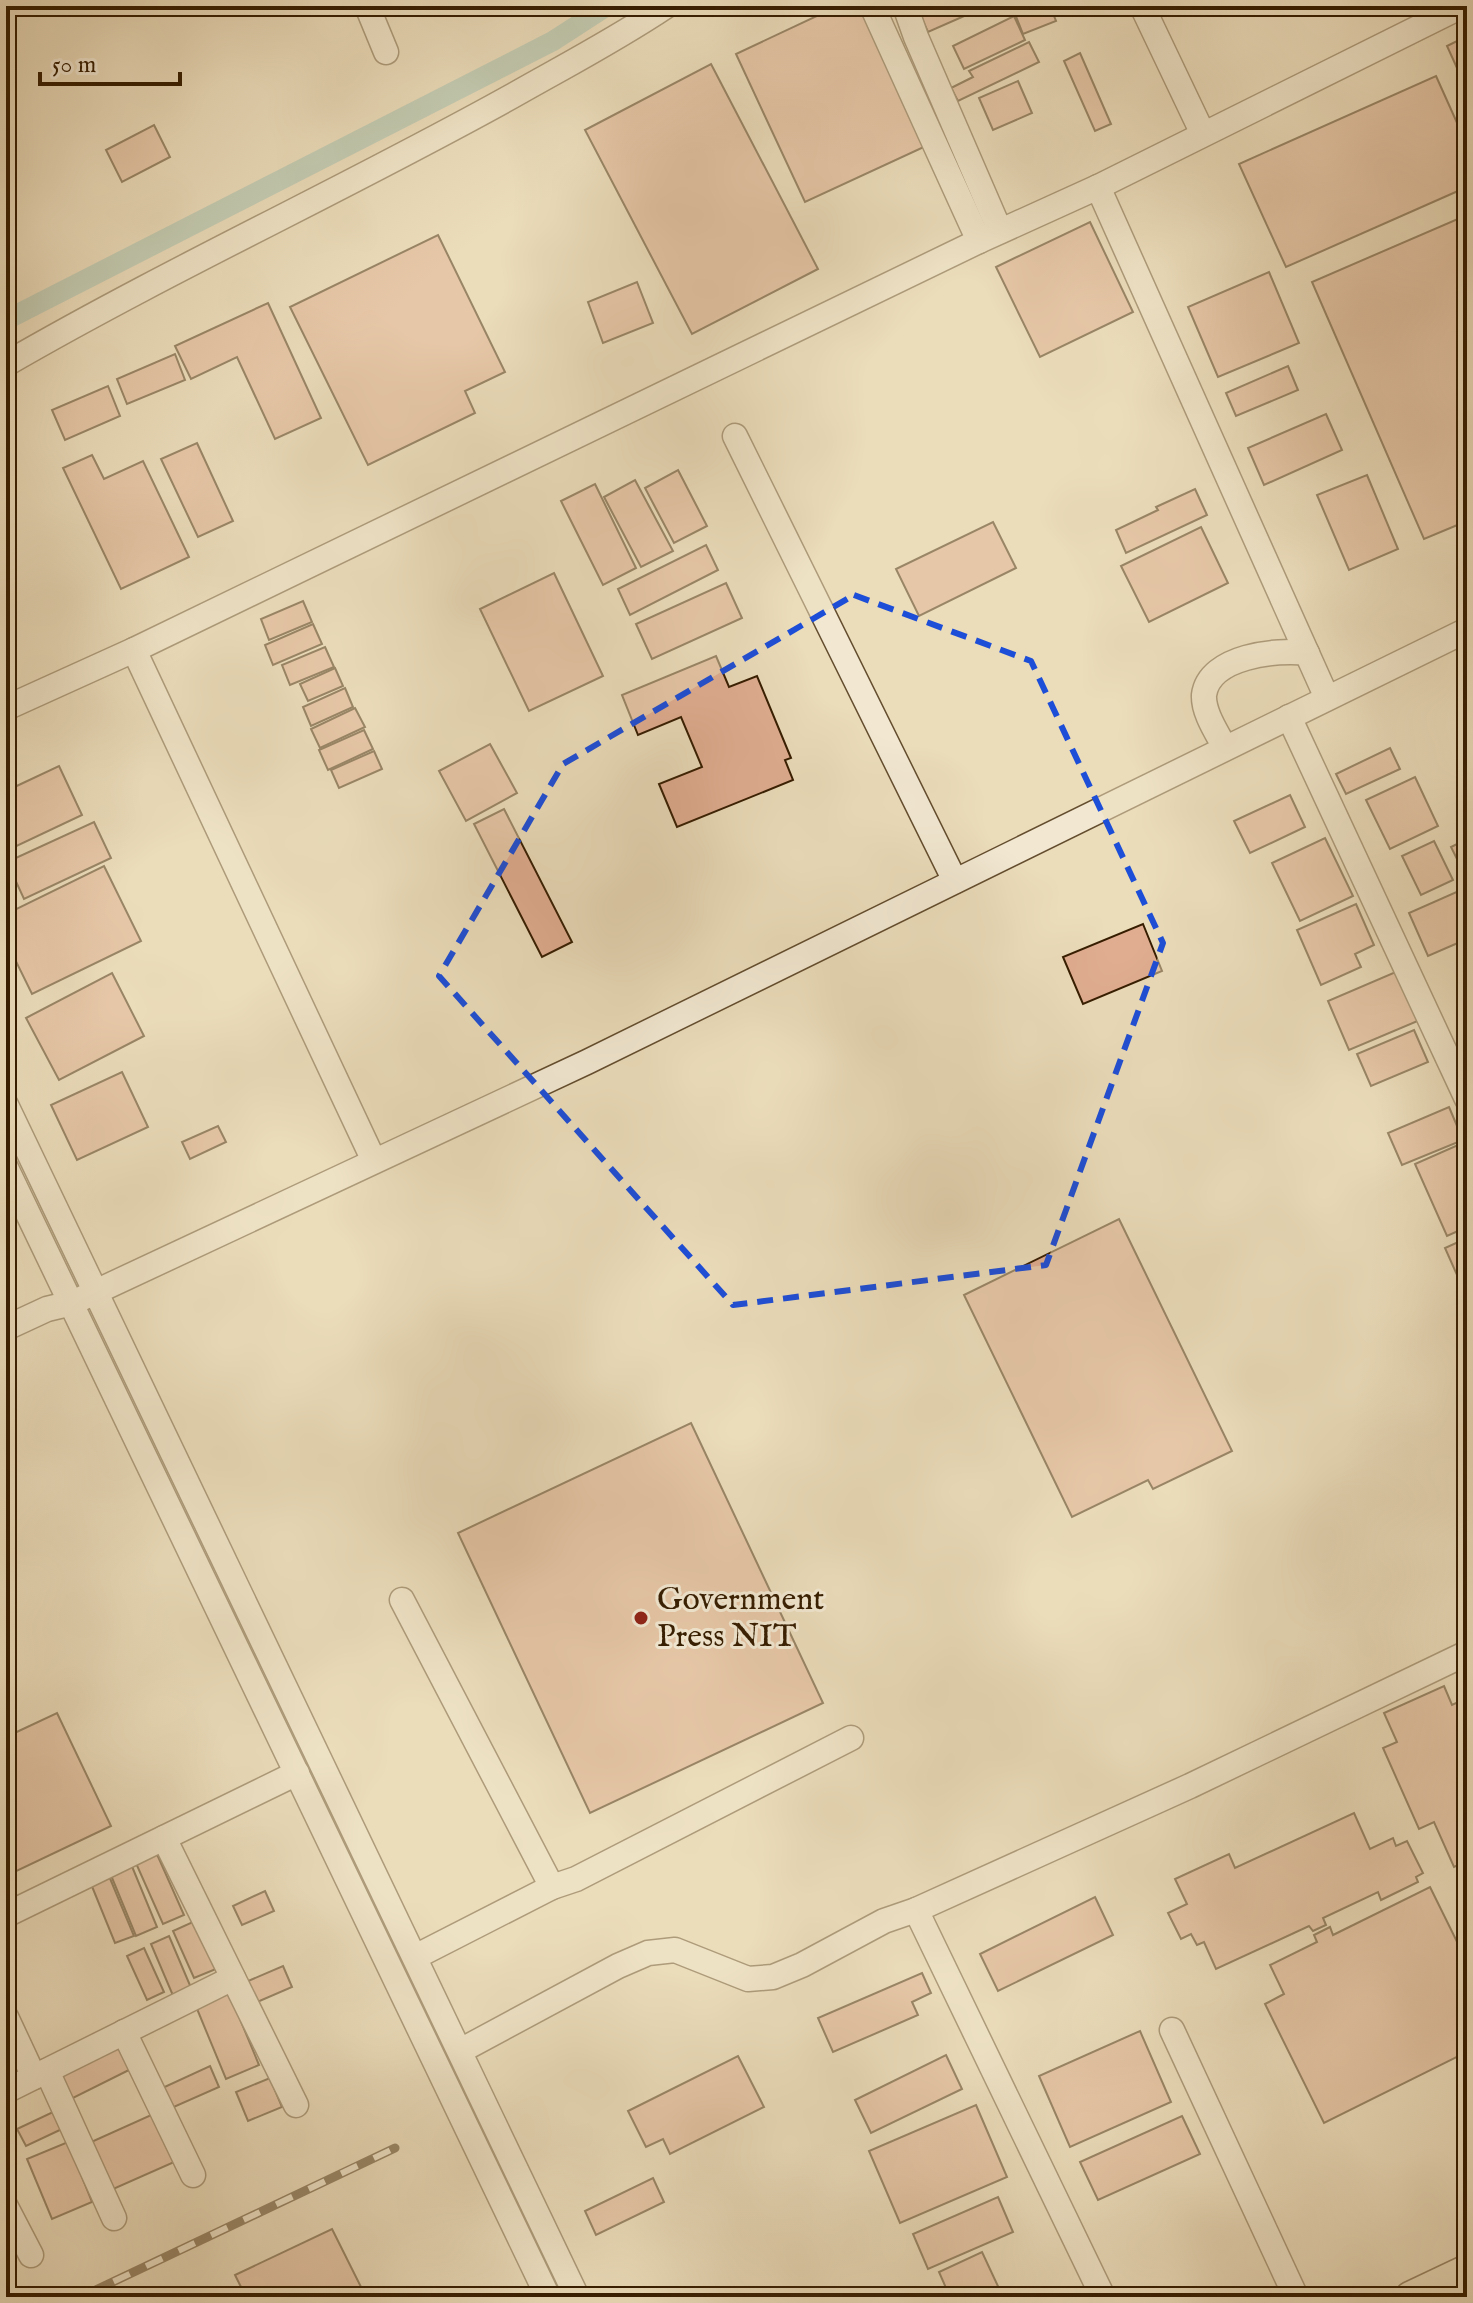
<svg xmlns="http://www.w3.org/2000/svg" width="1473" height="2303" font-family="'IM FELL English',serif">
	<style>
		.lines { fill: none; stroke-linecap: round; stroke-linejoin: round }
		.canal { stroke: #98bcb0; stroke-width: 20 }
		.building { fill: #e0ad91; stroke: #361d00; stroke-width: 2 }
		.minor-casing { stroke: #634d2e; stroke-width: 27 }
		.major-casing { stroke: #361d00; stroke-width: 33 }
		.minor { stroke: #f2e8d2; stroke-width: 24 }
		.major { stroke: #ebdcba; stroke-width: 30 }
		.rail-casing { stroke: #361d00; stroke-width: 9 }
		.rail { stroke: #f2e8d2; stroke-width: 6; stroke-dasharray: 18; stroke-linecap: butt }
		.marked { fill: none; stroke: #1d4ed8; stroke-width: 6; stroke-dasharray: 16 10; stroke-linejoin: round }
		.poi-dot { fill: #8f2418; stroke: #f2e8d2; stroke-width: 3 }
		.labels { text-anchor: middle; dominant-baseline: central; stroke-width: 6; stroke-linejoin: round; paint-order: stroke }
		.poi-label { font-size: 32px; fill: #361d00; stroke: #f2e8d2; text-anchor: start }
	</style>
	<rect width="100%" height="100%" fill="#ebdcba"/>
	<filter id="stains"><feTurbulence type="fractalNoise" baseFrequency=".0025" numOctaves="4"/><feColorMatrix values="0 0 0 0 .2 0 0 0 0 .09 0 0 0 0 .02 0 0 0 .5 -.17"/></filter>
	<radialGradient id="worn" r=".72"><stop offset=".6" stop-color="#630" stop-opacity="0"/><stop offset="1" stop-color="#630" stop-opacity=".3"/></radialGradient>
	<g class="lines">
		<path class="canal" d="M6,320L553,41L607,6"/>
	</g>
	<g class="building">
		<path d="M838,6H861L926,146L805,202L736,54Z"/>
		<path d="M916,6H987L928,32Z"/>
		<path d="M1022,6H1050L1056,21L1023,34L1013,9Z"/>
		<path d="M1014,16L1025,40L964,69L953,46Z"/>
		<path d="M1467,36V90L1447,46Z"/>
		<path d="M1029,42L1039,62L958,101L951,88L973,77L969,71Z"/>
		<path d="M1080,53L1111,124L1095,131L1064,61Z"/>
		<path d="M711,64L818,269L692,334L585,130Z"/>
		<path d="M1436,76L1467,145V187L1286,267L1239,164Z"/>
		<path d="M1018,81L1032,113L993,130L979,98Z"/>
		<path d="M154,125L170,157L122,182L106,150Z"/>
		<path d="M1467,215V521L1424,539L1312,282Z"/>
		<path d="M1090,222L1133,312L1040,357L996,267Z"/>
		<path d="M438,235L505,372L465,391L475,413L368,465L290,307Z"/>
		<path d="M1269,272L1299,343L1218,377L1188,307Z"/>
		<path d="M637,282L653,323L603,343L588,302Z"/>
		<path d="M268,303L321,418L275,439L237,357L191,379L175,346Z"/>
		<path d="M175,354L185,380L127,404L117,379Z"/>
		<path d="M1288,366L1298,390L1236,416L1226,393Z"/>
		<path d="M108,386L120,416L65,440L52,410Z"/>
		<path d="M1326,414L1342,450L1264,485L1248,448Z"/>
		<path d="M197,443L233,521L198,537L161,459Z"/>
		<path d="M92,455L104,479L143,461L189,557L121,589L63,468Z"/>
		<path d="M678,470L707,526L674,543L645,488Z"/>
		<path d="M1367,475L1398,549L1349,570L1317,495Z"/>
		<path d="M635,480L673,551L641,567L604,497Z"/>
		<path d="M595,484L636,568L603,585L561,501Z"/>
		<path d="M1195,489L1207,515L1126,553L1116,530L1158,510L1156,507Z"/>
		<path d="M993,522L1016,568L919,616L896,569Z"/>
		<path d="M1201,527L1228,583L1149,622L1121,566Z"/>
		<path d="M706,545L718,570L630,615L618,589Z"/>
		<path d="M554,573L603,676L529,711L480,609Z"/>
		<path d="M726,583L742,618L652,659L636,624Z"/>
		<path d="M303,601L312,622L269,640L261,619Z"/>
		<path d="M313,624L322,644L273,665L265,645Z"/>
		<path d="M325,647L334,667L290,685L282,665Z"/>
		<path d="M716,656L729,687L757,676L791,758L785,760L793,780L677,827L659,784L702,767L681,717L638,735L622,695Z"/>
		<path d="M335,668L343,686L308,701L300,684Z"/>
		<path d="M345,688L353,707L311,726L303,707Z"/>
		<path d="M355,708L365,727L320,748L311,729Z"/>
		<path d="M364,730L373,749L328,770L319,750Z"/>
		<path d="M490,744L517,793L466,821L439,771Z"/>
		<path d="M1390,748L1400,769L1346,794L1336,774Z"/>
		<path d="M374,751L382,769L339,788L331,770Z"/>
		<path d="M59,766L82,815L6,851V791Z"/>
		<path d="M1415,777L1438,826L1390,849L1366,800Z"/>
		<path d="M1290,795L1305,827L1250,853L1234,821Z"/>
		<path d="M504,809L572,942L542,957L474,824Z"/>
		<path d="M94,822L111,858L24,899L7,862Z"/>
		<path d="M1325,838L1353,896L1300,921L1272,863Z"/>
		<path d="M1467,839V879L1451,847Z"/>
		<path d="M1434,841L1453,880L1421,895L1402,856Z"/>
		<path d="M104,866L141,941L32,994L6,941V914Z"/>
		<path d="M1461,890L1467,903V939L1428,956L1409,913Z"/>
		<path d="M1356,904L1374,945L1355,954L1361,967L1321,985L1297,930Z"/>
		<path d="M1143,924L1162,971L1083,1004L1063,957Z"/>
		<path d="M1398,971L1420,1020L1349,1050L1328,1001Z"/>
		<path d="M112,973L144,1036L59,1080L26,1018Z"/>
		<path d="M1414,1030L1428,1062L1371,1086L1357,1054Z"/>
		<path d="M122,1072L148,1127L77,1160L51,1105Z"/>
		<path d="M1449,1107L1463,1140L1402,1165L1388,1133Z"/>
		<path d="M218,1126L226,1142L190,1159L182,1142Z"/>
		<path d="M1467,1141V1227L1447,1236L1415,1164Z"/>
		<path d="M1119,1219L1232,1451L1153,1489L1148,1480L1072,1517L964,1295Z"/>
		<path d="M1467,1238V1270L1457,1275L1445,1248Z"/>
		<path d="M691,1423L823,1703L590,1813L458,1533Z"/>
		<path d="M1444,1686L1452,1705L1467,1698V1861L1454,1867L1434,1822L1419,1829L1383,1748L1397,1742L1384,1713Z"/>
		<path d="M57,1713L111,1826L6,1876V1737Z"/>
		<path d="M1354,1813L1370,1849L1393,1838L1396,1846L1407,1841L1423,1873L1416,1877L1418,1882L1381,1900L1378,1892L1323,1918L1326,1925L1313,1931L1309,1926L1216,1969L1204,1942L1197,1945L1191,1934L1181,1939L1168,1913L1187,1904L1175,1879L1229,1854L1235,1868Z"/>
		<path d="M156,1852L184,1915L163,1924L135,1861Z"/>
		<path d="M131,1864L157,1927L136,1936L110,1873Z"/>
		<path d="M109,1876L134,1936L115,1943L91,1884Z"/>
		<path d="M1430,1887L1467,1962V2052L1324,2123L1265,2004L1284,1994L1270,1965L1317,1942L1314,1935L1330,1927L1333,1935Z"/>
		<path d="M265,1891L274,1911L242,1925L233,1906Z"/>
		<path d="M1095,1897L1113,1935L998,1991L980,1954Z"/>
		<path d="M195,1921L216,1969L194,1978L173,1931Z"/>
		<path d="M169,1936L192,1990L174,1998L151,1944Z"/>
		<path d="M144,1948L164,1992L147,2000L127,1956Z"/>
		<path d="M283,1966L292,1987L248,2006L239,1985Z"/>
		<path d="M922,1973L931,1993L912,2002L918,2015L833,2052L818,2018Z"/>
		<path d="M228,1990L259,2065L226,2079L195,2004Z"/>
		<path d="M1140,2031L1171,2102L1070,2147L1039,2076Z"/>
		<path d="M121,2043L133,2068L67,2101L55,2076Z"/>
		<path d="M946,2055L962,2089L871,2133L855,2100Z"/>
		<path d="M738,2056L764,2107L670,2154L663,2139L646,2147L628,2111Z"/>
		<path d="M210,2066L219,2087L167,2110L158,2090Z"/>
		<path d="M270,2078L282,2107L248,2121L236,2092Z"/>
		<path d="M976,2105L1007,2177L900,2223L869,2151Z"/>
		<path d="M160,2111L181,2159L111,2190L89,2143Z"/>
		<path d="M53,2112L62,2129L26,2146L17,2129Z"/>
		<path d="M1182,2116L1200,2154L1098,2200L1080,2162Z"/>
		<path d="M68,2142L92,2202L52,2219L27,2159Z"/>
		<path d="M653,2178L664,2202L596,2235L585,2211Z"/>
		<path d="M998,2197L1013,2232L928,2269L913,2234Z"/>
		<path d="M332,2229L366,2297H246L235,2275Z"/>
		<path d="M982,2252L1003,2297H950L939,2272Z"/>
	</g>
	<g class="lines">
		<defs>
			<g id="minor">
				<path d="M367,6L386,52"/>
				<path d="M872,6L979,241"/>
				<path d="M905,6L916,37L1000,231"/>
				<path d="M1142,6L1203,134"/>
				<path d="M1098,187L1327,698"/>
				<path d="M6,364C172,268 347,188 514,95C565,66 617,39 666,6"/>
				<path d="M735,436L955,881"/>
				<path d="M134,650L374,1161"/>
				<path d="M6,708L134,650L979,241L1098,187L1462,6"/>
				<path d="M1289,717L1467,1099"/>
				<path d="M1225,748C1218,734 1203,713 1204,695C1209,656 1277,649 1307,653"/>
				<path d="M6,1105L577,2297"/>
				<path d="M6,1168L548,2297"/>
				<path d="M6,1328L47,1309L72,1303L587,1062L1467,630"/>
				<path d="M402,1600L552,1887"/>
				<path d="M164,1838L296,2105"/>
				<path d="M916,1910L1103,2297"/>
				<path d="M6,1915L297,1773"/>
				<path d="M415,1957L552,1887L576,1879L851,1738"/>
				<path d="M6,2017L34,2077"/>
				<path d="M1172,2030L1296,2297"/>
				<path d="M124,2032L193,2175"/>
				<path d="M460,2051L618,1966L648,1953L675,1950L748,1979L773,1977L802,1965L884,1921L916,1910L1190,1786L1467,1653"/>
				<path d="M47,2071L114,2218"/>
				<path d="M6,2091L233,1978"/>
				<path d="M6,2207L31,2255"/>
			</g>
			<g id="major">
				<path d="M1410,2297L1467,2270"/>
				<path d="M1462,2297L1467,2295"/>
			</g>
		</defs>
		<use href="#minor" class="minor-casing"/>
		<use href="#major" class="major-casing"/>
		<use href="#minor" class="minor"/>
		<use href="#major" class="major"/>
		<defs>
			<path id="rail" d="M81,2297L395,2148"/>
		</defs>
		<use href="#rail" class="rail-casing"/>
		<use href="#rail" class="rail"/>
	</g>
	<path d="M0 0H1473V2303H0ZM854,595L1031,661L1163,943L1046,1265L733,1305L439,976L563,764Z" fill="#ebdcba" fill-opacity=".55" fill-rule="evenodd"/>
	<path class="marked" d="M854,595L1031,661L1163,943L1046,1265L733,1305L439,976L563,764Z"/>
	<circle class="poi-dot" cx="641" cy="1618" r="8"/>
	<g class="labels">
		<g class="poi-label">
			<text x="657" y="1600">Government<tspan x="657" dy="37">Press NIT</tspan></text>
		</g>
	</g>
	<rect width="1473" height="2303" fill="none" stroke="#ebdcba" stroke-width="32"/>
	<rect x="8" y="8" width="1457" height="2287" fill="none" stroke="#361d00" stroke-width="4"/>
	<rect x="16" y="16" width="1441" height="2271" fill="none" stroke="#361d00" stroke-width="2"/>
	<path d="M40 72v12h140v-12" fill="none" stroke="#361d00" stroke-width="4"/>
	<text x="52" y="72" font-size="24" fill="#361d00" stroke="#f2e8d2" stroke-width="6" paint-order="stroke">50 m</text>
	<rect width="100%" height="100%" filter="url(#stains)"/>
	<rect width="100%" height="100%" fill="url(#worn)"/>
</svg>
